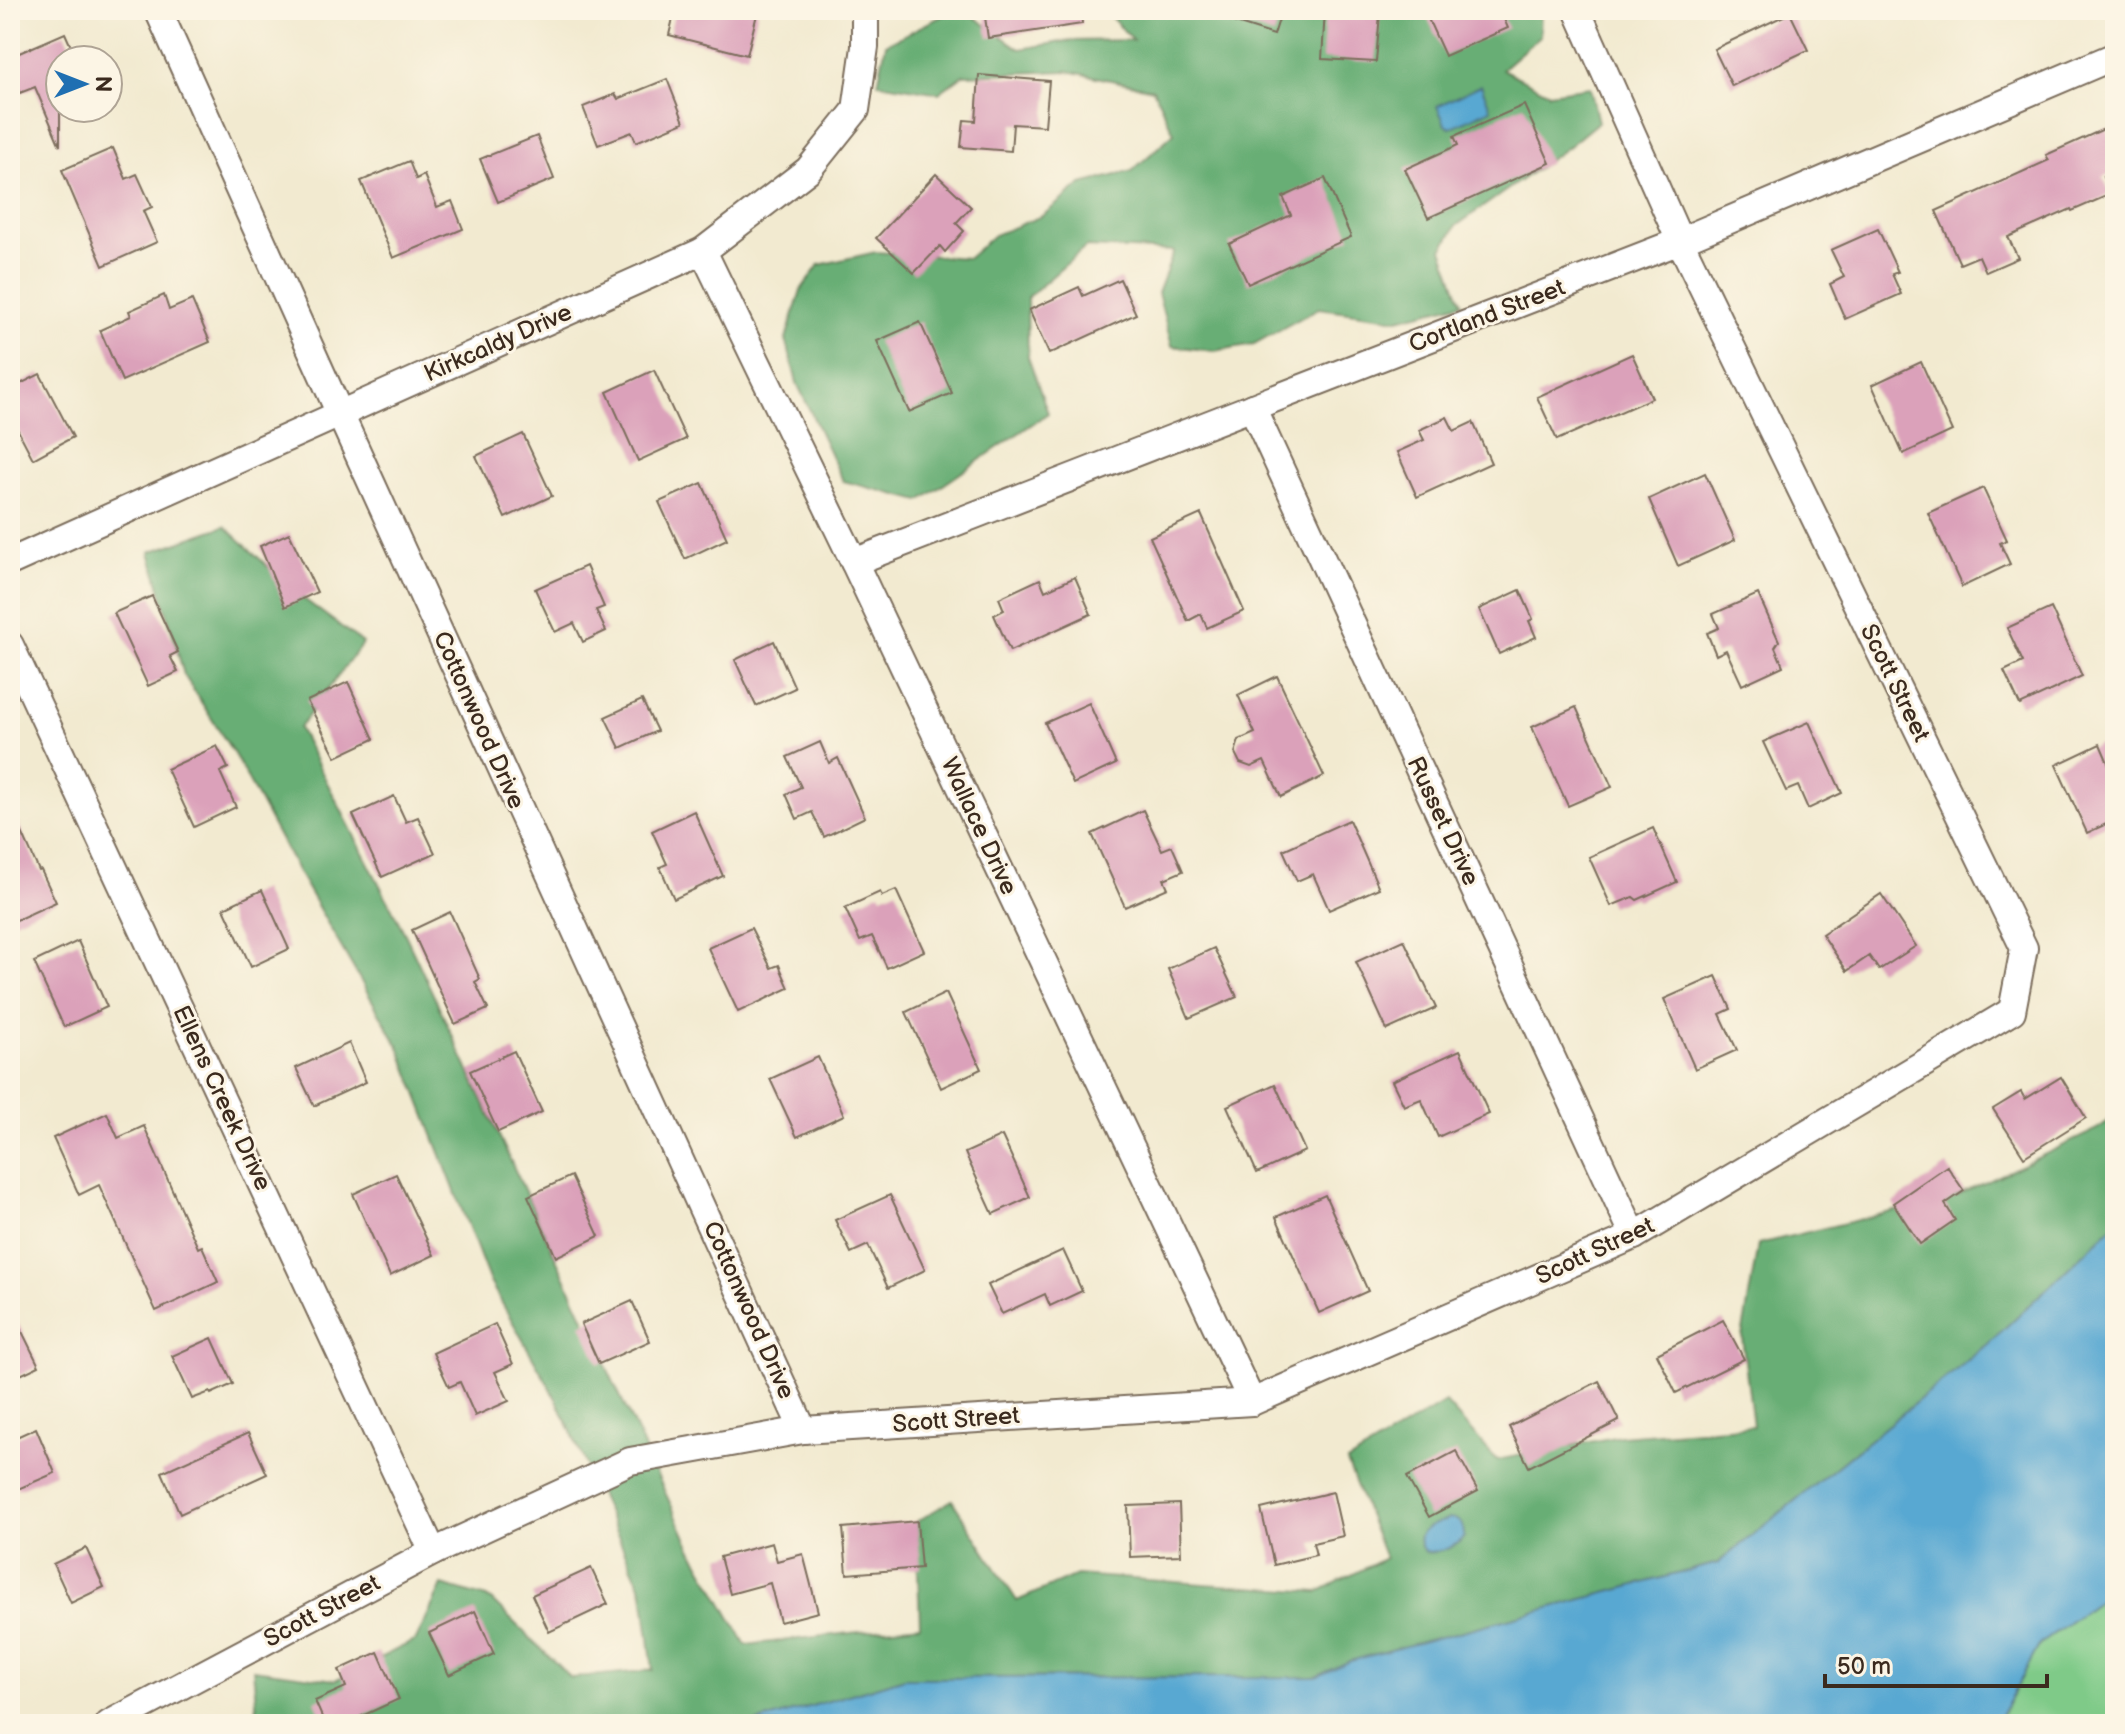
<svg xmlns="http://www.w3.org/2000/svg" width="2125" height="1734" font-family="'Balsamiq Sans',sans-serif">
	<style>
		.green { fill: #7fca88; stroke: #5d7a53; stroke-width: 2 }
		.forest { fill: #67ae74; stroke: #516c49; stroke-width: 2 }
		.water { fill: #58a8d2; stroke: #4a6978; stroke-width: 2 }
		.building { fill: #dba1ba }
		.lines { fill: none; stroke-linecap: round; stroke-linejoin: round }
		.street-casing { stroke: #7b6d5c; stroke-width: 30 }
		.street { stroke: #fff; stroke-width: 26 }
		.labels { text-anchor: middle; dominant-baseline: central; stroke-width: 6; stroke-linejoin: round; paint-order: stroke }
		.street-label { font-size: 24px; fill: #3b2a1e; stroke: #fcf5e5 }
	</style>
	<rect width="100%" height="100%" fill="#fcf5e5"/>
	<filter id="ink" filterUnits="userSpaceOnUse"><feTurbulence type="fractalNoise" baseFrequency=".0125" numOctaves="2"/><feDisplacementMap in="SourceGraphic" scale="16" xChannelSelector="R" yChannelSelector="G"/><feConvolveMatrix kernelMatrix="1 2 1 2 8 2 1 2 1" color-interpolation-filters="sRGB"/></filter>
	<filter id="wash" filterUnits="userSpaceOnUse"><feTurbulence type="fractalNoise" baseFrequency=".006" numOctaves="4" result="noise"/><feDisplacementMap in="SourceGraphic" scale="32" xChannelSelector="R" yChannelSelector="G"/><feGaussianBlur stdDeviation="1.8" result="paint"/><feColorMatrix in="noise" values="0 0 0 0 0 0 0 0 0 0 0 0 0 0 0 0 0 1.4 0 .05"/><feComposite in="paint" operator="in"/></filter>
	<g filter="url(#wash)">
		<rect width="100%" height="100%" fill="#f2ead0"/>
		<path class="green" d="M2115,1588V1724H1996L2040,1644Z"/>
		<g class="forest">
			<path d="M954,10H964L1020,49L1067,41L1133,40L1104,10H1541L1540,36L1502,69L1549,93L1590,87L1598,122L1569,146L1456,226L1442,249L1462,303L1398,319L1319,308L1254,344L1214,351L1172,346L1158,293L1174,251L1086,247L1027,298L1028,357L1048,413L920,501L843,481L797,383L786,339L801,290L819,265L876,252L968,258L994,235L1042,216L1082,184L1132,171L1174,133L1153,89L1068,71L963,75L939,93L878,83L886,44Z"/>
			<path d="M225,526L296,593L363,643L299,728L406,936L691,1548L746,1645L920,1625L916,1522L952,1500L1017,1601L1076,1575L1318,1592L1385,1558L1347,1462L1445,1402L1497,1460L1620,1436L1753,1426L1742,1337L1758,1244L1957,1196L2098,1129L2115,1115V1224L1988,1344L1718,1563L1350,1661L1316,1677L905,1678L752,1724H258L253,1669L335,1680L416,1640L442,1585L490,1599L571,1678L653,1670L643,1592L557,1400L490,1282L399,1047L299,874L234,754L184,675L150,552Z"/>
		</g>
		<g class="water">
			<path d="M1481,85L1491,109L1450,128L1445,124L1437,106Z"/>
			<path d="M2115,1224V1588L2040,1644L1996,1724H752L905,1678L1316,1677L1350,1661L1718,1563L1988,1344Z"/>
			<path d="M1450,1518C1461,1520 1464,1525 1464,1537C1455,1547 1438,1555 1424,1552C1409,1530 1434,1525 1450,1518Z"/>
		</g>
		<g id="blocks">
			<g class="building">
				<path d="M675,10H758L747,55L669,35Z"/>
				<path d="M984,10H1081L1082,24L988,38Z"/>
				<path d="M1212,10H1282L1274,35L1211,15Z"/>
				<path d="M1325,10H1361V12L1380,13L1376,62L1322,59Z"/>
				<path d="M1424,10H1500L1508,28L1445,56Z"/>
				<path d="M1790,13L1808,50L1732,86L1714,49Z"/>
				<path d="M65,33L77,60H60V146L35,87L20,93L10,69V57Z"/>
				<path d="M979,75L1049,81L1045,126L1013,124L1011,151L961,147L964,120L976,121Z"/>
				<path d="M667,79L684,122L636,142L632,132L598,145L583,107L615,94L618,99Z"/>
				<path d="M1524,105L1550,163L1428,218L1405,169L1458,145L1454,136Z"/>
				<path d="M2106,128L2115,146V172L2103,177L2111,194L2072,211L2071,209L2008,237L2018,258L1986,272L1979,256L1960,264L1936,211L2049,160L2046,155Z"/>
				<path d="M537,136L554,179L498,202L480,159Z"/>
				<path d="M113,148L126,179L137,174L152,207L143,211L157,242L103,266L62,170Z"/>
				<path d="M409,161L416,179L424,175L437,207L452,201L463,229L393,258L361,181Z"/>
				<path d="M936,174L971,207L956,223L964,231L945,252L940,246L914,273L876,238Z"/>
				<path d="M1325,178L1351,237L1248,284L1229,244L1291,215L1283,197Z"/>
				<path d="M1878,229L1898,272L1892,274L1901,294L1845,319L1830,284L1844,277L1831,250Z"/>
				<path d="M1120,279L1136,314L1049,354L1029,310L1079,287L1083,296Z"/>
				<path d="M164,295L169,310L192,300L210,342L122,381L100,330L131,316L129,311Z"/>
				<path d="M920,322L952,393L909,412L877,341Z"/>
				<path d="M1632,354L1652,398L1557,440L1537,397Z"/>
				<path d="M1921,362L1952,431L1903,454L1872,385Z"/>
				<path d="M654,370L686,439L638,461L607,392Z"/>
				<path d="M40,374L73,437L33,459L10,415V389Z"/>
				<path d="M1447,417L1454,431L1473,422L1491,463L1417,497L1397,452L1424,440L1419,430Z"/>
				<path d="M523,434L552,496L505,518L476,456Z"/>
				<path d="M1705,473L1735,540L1678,566L1649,499Z"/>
				<path d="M702,483L727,539L685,559L659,502Z"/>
				<path d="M1983,488L2007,540L2000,543L2010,564L1962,587L1928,513Z"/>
				<path d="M1201,514L1244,611L1207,628L1201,614L1188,621L1150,537Z"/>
				<path d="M289,533L317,592L285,607L260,546Z"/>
				<path d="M586,566L604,607L596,610L606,631L583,642L574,623L555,632L535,589Z"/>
				<path d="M1075,577L1091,614L1010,651L994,615L1004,610L999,598L1040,579L1045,591Z"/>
				<path d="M1520,590L1533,619L1529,621L1536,637L1499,654L1479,609Z"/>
				<path d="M1758,594L1779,641L1775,647L1783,666L1742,685L1726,650L1716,655L1707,633L1719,628L1713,614Z"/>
				<path d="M152,596L178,652L170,656L178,672L148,686L114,613Z"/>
				<path d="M2051,608L2082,676L2020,705L2004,671L2023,662L2007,628Z"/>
				<path d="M774,641L795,688L756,706L735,660Z"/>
				<path d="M1277,676L1324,776L1281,797L1264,761L1251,767L1240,763L1235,753L1239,740L1255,733L1238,695Z"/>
				<path d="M348,682L374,739L336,757L307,701Z"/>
				<path d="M642,700L657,731L620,748L605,717Z"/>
				<path d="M1089,703L1116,764L1073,784L1045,723Z"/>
				<path d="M1576,707L1612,787L1568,806L1532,727Z"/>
				<path d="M1809,722L1842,793L1808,809L1798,786L1786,791L1763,742Z"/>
				<path d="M820,742L829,763L838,758L865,817L824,837L812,812L797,819L786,794L801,787L787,757Z"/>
				<path d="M2100,744L2115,779V820L2087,833L2056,765Z"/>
				<path d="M217,746L228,768L220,772L236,807L194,827L167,769Z"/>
				<path d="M394,796L406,822L418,817L435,853L382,877L353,815Z"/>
				<path d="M10,805L39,871L41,870L56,902L10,923Z"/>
				<path d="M1143,810L1162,850L1172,846L1183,871L1164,879L1168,888L1125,907L1092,834Z"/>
				<path d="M694,811L723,876L674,899L660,867L667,864L652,831Z"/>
				<path d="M1349,820L1379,888L1329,910L1313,874L1297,881L1283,850Z"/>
				<path d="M1653,828L1677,882L1637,900L1633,897L1611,906L1589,857Z"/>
				<path d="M262,890L289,949L251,967L224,908Z"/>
				<path d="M896,890L924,951L887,968L872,936L860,941L845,908L880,892L882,896Z"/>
				<path d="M1881,894L1916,946L1879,970L1869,956L1847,971L1822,934Z"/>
				<path d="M450,912L480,979L475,982L488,1009L455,1024L412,930Z"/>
				<path d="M751,928L771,968L779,965L789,988L738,1012L708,948Z"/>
				<path d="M1404,940L1436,1008L1387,1030L1356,962Z"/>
				<path d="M78,941L107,1007L64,1027L34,962Z"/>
				<path d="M1214,948L1237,997L1189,1018L1168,969Z"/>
				<path d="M1716,976L1731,1009L1720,1014L1737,1050L1695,1069L1664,999Z"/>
				<path d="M946,993L981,1069L941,1088L906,1012Z"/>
				<path d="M349,1043L366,1082L314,1106L296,1068Z"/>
				<path d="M1460,1050L1489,1114L1438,1137L1421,1099L1404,1106L1392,1081Z"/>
				<path d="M514,1051L542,1112L498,1132L470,1071Z"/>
				<path d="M818,1057L844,1115L797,1137L770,1079Z"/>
				<path d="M2061,1077L2086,1118L2024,1157L1993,1109L2021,1092L2025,1099Z"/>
				<path d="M1275,1084L1305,1151L1257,1173L1227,1106Z"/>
				<path d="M107,1113L118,1138L144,1126L198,1248L202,1246L218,1282L156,1311L99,1185L79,1195L53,1138Z"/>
				<path d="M1002,1136L1030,1197L993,1214L965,1153Z"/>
				<path d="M1947,1166L1964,1191L1945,1204L1955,1220L1920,1244L1893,1203Z"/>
				<path d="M396,1174L434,1255L390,1276L353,1194Z"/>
				<path d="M571,1176L599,1236L556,1257L528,1196Z"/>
				<path d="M890,1195L925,1270L888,1288L868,1245L851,1253L835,1220Z"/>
				<path d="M1325,1195L1368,1291L1319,1313L1276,1217Z"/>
				<path d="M1063,1250L1082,1291L1050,1306L1045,1294L1002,1314L988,1285Z"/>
				<path d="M632,1301L650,1341L599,1364L581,1324Z"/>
				<path d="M10,1307L39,1366L10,1380Z"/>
				<path d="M1723,1320L1744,1359L1676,1393L1657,1354Z"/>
				<path d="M495,1324L513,1364L495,1372L509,1401L475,1416L460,1382L449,1387L433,1353Z"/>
				<path d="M212,1338L233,1384L211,1394L210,1392L192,1399L172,1356Z"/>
				<path d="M1599,1381L1619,1421L1529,1467L1509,1427Z"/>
				<path d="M36,1428L55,1473L18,1489L10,1471V1440Z"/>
				<path d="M248,1433L267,1474L180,1514L162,1472Z"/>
				<path d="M1456,1451L1478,1491L1429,1517L1407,1477Z"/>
				<path d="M1333,1492L1343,1536L1313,1543L1316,1555L1274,1565L1261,1509Z"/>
				<path d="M1179,1504L1181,1555L1130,1557L1128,1506Z"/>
				<path d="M917,1521L921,1568L847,1574L843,1528Z"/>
				<path d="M772,1543L777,1561L803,1554L818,1612L780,1622L770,1583L730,1594L720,1557Z"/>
				<path d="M86,1548L104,1587L71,1603L53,1564Z"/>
				<path d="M591,1568L608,1604L549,1632L532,1595Z"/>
				<path d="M475,1611L494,1654L449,1675L429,1633Z"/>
				<path d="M378,1652L399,1699L345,1724H325L315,1701L346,1687L339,1670Z"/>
			</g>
		</g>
	</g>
	<g filter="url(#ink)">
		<use href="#blocks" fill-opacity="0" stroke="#7b6d5c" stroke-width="2"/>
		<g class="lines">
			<defs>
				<g id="street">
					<path d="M158,10L340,414L803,1430"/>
					<path d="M703,251L854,562L1252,1402"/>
					<path d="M1252,407L1634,1236"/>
					<path d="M10,562L703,251L808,170L856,110L865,47V10"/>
					<path d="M854,562L1680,241L2115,56"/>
					<path d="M10,645L433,1552"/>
					<path d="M109,1724L433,1552L630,1461L803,1430L1252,1402L1634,1236L2012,1011L2024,948L1680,241L1577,10"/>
				</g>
			</defs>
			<use href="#street" class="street-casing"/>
			<use href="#street" class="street"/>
		</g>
	</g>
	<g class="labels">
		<g class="street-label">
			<text transform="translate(1487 316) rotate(-21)">Cortland Street</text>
			<text transform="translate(498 343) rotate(-24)">Kirkcaldy Drive</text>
			<text transform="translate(1895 683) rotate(64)">Scott Street</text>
			<text transform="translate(479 720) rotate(66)">Cottonwood Drive</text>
			<text transform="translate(1443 821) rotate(65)">Russet Drive</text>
			<text transform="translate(979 826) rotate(65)">Wallace Drive</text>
			<text transform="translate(222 1098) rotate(65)">Ellens Creek Drive</text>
			<text transform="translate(1595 1251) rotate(-25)">Scott Street</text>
			<text transform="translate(749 1310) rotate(66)">Cottonwood Drive</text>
			<text transform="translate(956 1420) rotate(-4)">Scott Street</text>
			<text transform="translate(322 1611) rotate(-28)">Scott Street</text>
		</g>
	</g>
	<rect width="2125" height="1734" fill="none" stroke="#fcf5e5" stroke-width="40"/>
	<g transform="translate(84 84) rotate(90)"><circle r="38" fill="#fcf5e5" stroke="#afa495" stroke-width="2"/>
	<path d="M0-6L14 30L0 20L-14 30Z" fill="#1f6fb2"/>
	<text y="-12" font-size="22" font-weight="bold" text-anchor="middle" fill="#3b2a1e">N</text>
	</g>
	<path d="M1825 1674v12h222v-12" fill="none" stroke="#3b2a1e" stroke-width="4"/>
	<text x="1837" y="1674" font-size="24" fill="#3b2a1e" stroke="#fcf5e5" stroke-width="6" paint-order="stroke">50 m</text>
</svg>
